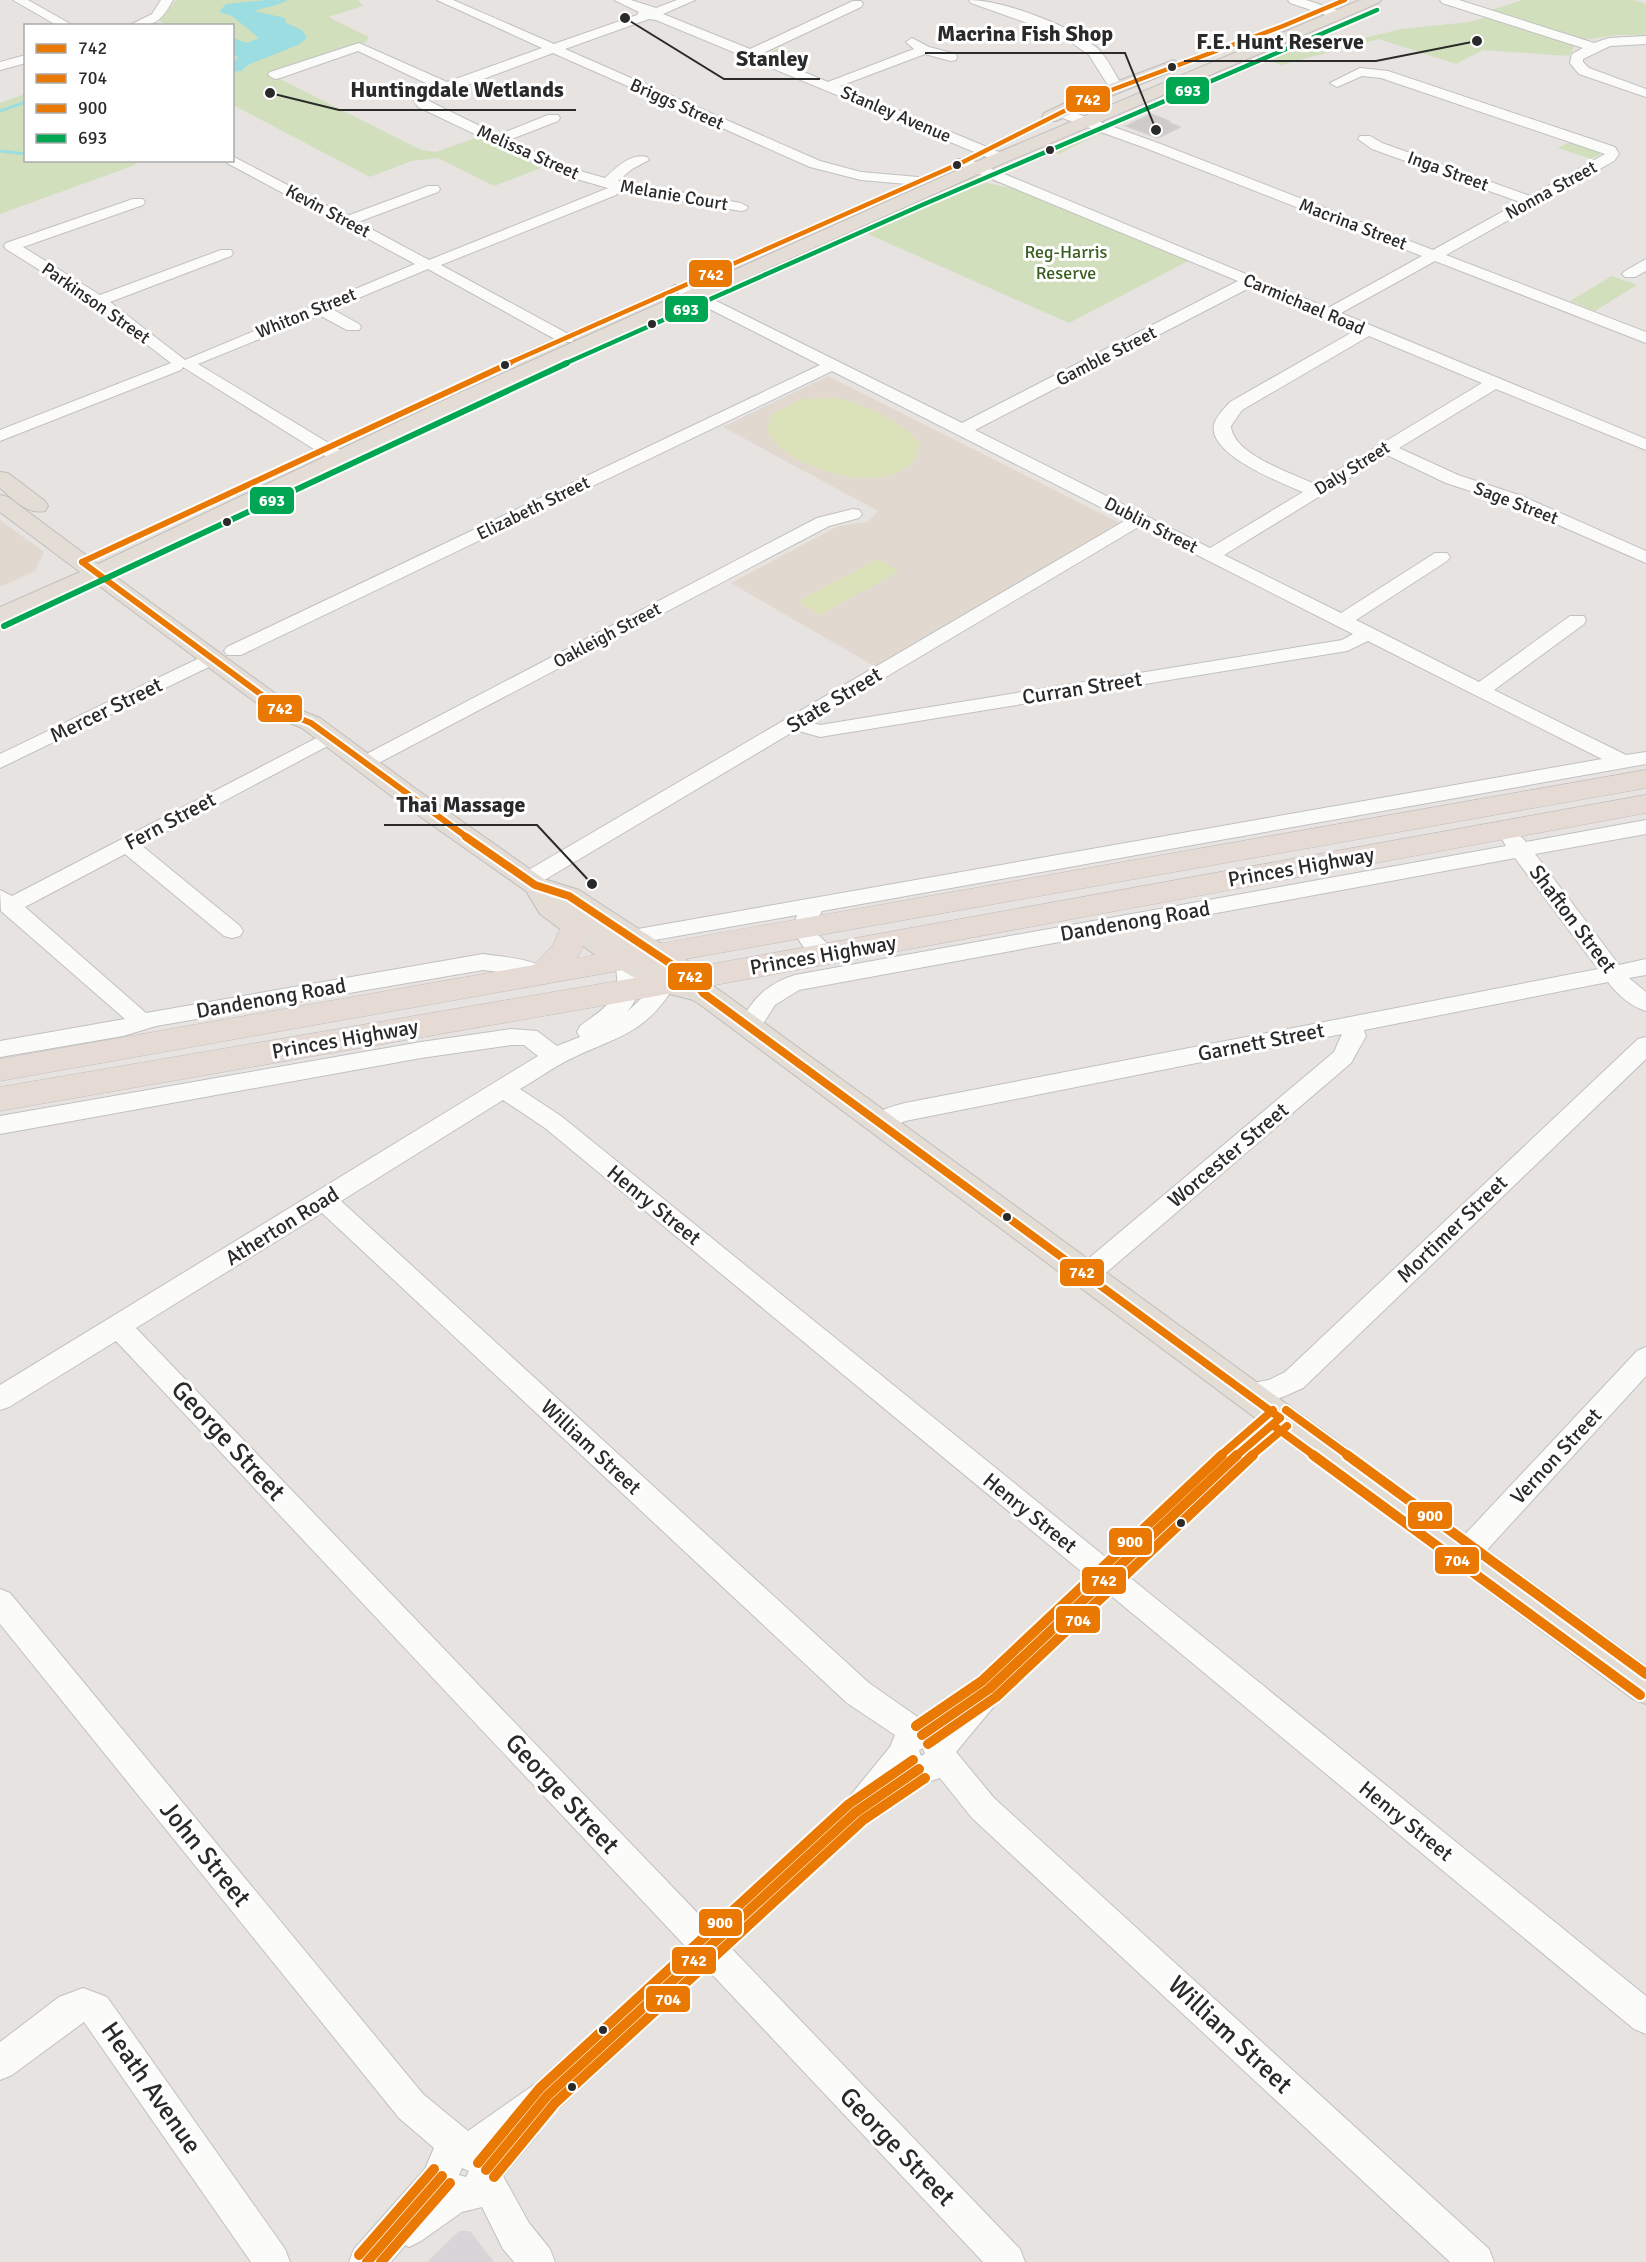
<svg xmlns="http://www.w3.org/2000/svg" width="1646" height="2262" font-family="Signika,sans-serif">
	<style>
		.industrial { fill: #d7d5d7 }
		.education { fill: #e1d8cf }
		.green { fill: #d1dfbc }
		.pitch { fill: #dbe2ba }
		.water { fill: #9bdde1 }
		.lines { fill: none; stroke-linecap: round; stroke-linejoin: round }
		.stream { stroke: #9bdde1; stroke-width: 3 }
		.building { fill: #cecbc9; stroke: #d2cfcc; stroke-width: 1.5 }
		.minor-casing { stroke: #c1c1c1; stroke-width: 2 }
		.major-casing { stroke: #bfbebd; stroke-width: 2 }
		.highway-casing { stroke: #bfbebd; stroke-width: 1 }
		.minor { fill: #fbfbfa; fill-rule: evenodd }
		.major { fill: #e4ddd5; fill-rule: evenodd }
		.highway { fill: #e6dad5; fill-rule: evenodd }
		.bus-1-far3-casing { stroke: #fff; stroke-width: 8 }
		.bus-1-far2-casing { stroke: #fff; stroke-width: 10 }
		.bus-1-far1-casing { stroke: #fff; stroke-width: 12 }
		.bus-1-casing { stroke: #fff; stroke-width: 14 }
		.bus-2-far1-casing { stroke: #fff; stroke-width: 12 }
		.bus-2-casing { stroke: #fff; stroke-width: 14 }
		.bus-3-far1-casing { stroke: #fff; stroke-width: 12 }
		.bus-3-casing { stroke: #fff; stroke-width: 14 }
		.bus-4-far1-casing { stroke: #fff; stroke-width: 8 }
		.bus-4-casing { stroke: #fff; stroke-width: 10 }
		.bus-1-far3 { stroke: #ea7904; stroke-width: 4.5 }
		.bus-1-far2 { stroke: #ea7904; stroke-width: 6 }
		.bus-1-far1 { stroke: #ea7904; stroke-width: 8 }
		.bus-1 { stroke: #ea7904; stroke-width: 10 }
		.bus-2-far1 { stroke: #ea7904; stroke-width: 8 }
		.bus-2 { stroke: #ea7904; stroke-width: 10 }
		.bus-3-far1 { stroke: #ea7904; stroke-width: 8 }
		.bus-3 { stroke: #ea7904; stroke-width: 10 }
		.bus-4-far1 { stroke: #00a651; stroke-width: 4.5 }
		.bus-4 { stroke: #00a651; stroke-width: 6 }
		.bus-dot { fill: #2a2a2a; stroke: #fff; stroke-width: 2 }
		.labels { text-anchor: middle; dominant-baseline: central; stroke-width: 6; stroke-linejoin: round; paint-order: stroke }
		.far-street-label { font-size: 18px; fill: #2a2a2a; stroke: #fff }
		.far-park-label { font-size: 18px; fill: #395f21; stroke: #fff }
		.street-label { font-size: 21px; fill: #2a2a2a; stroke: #fff }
		.near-street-label { font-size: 26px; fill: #2a2a2a; stroke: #fff }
		.leader { fill: none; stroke: #2a2a2a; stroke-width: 2 }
		.callout-dot { fill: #2a2a2a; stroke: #fff; stroke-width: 2 }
		.callout-label { font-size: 22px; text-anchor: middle; font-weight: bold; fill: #2a2a2a; stroke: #fff; stroke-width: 6; stroke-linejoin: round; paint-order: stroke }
		.line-badge { stroke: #fff; stroke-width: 2 }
		.badge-label { font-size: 16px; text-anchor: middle; font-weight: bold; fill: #fff }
	</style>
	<rect width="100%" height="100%" fill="#e7e3e0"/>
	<path class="industrial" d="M459,2231H470L494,2262H427Z"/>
	<g class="education">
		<path d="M828,376L1120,523L874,666L731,583L838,526L868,522L878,511L723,427Z"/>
		<path d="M0,520L44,552L35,571L0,587Z"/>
	</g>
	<g class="green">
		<path d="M176,0H358L363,6L328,17L369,37L365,43L270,74L421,150L436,152L478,137L541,168L494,186L438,158L411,161L370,177L233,105L232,26L169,25L159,21Z"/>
		<path d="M1523,0H1634L1646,4V35H1618L1582,40L1488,11Z"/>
		<path d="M1489,16L1576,43L1569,56L1483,50L1456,64L1379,39L1281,65L1257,57L1282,46L1303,53L1401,29L1470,22Z"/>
		<path d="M779,48L807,57L791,65L766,54Z"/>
		<path d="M25,94L26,160L137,161L135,165L0,214V103Z"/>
		<path d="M1089,130L1104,135H1096L1059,154L1046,149Z"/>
		<path d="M1570,142L1598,151L1600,155L1591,159L1558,148Z"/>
		<path d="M976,176L987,183L1042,195L1194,258L1069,323L859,230Z"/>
		<path d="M1612,276L1637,285L1595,311L1570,301Z"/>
	</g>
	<g class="pitch">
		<path d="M837,398C869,406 897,419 920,443C918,449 916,460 911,464C880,492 813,473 783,450C777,445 772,438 767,432L771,415L802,399Z"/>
		<path d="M877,559L899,571L861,593L839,580Z"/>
		<path d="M837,580L859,593L820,615L798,602Z"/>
	</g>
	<path class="water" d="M267,0H277L279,4L254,11L285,18L286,23L302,30L307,38L298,45L248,65L241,71L233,72V62L239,57L233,55V38L247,43L259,38L232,16L219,12L226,4Z"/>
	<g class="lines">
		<g class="stream">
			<path d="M273,4L285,0"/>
			<path d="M0,111L26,102"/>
			<path d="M0,151L26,154"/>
		</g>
	</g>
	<path class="building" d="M1151,114L1169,121L1167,122L1180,127L1158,138L1126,126Z"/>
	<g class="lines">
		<defs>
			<g id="minor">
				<path d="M13,0H28L74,26H58Z"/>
				<path d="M161,0H173C160,23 155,26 128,26L152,14Z"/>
				<path d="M437,0H453L554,44L637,15L639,12L614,0H631L656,8L677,0H695L663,14L750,49L853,1H861L863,4L861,7L761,54L828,82L914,49L906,42L912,38L929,47L956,54L957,57L956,60L951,61L925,54L840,86L1006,155L1008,158L1006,161H996L656,20L649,19L565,49L820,161L861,172L918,177L925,181L918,185L861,180L810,167L553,53L427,100L498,135L548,115H558L560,118L558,121L509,140L569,168L605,178C616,168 630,153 647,157L649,160L632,169L618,181L741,203L748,207L746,210L741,211L621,191L616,195L441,265L572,336L574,339L572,342H560L428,269L332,309L359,324L361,327L359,330H347L319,315L198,364L345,453L348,457L345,461H333L183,367L181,370L0,441V430L171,363L94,304L6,249L4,246L6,243L133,199H143L145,202L143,205L23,247L100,295L221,250H231L233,253L231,256L110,302L185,360L415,264L227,163L225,160H232V156L347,216L428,186H438L440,189L438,192L358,222L429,260L608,188L559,174L418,107L413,99L415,96L434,87L358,51L280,78L275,79L268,75L270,72L359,43L447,82L542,48Z"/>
				<path d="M969,0C1002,0 1072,26 1097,48C1108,58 1115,75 1123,87L1116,91L1111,90L1089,55L1061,35L971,3Z"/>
				<path d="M1288,0H1306L1343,12L1345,15L1343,18H1335L1290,3Z"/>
				<path d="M1440,0H1459L1594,43L1609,38L1646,36V44L1610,46L1583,59V62L1589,68L1646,89V97L1579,74L1570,63L1572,54L1583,48L1442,3Z"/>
				<path d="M26,55V63L0,70V62Z"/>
				<path d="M1360,68L1388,71L1615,147L1619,154L1614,161L1446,255L1646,332V343L1435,261L1341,313L1646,439V450L1496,389L1399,448L1458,475L1522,496L1646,551V563L1510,504L1446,483L1387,455L1224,555L1341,613L1435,553H1447L1450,557L1447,561L1356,620L1479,682L1570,616H1584L1586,620L1584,624L1494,690L1626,755L1646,752V764L822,911L816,922L817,934L839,954L836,959C813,966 788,937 797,915L632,944L624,942L621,937L624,932L632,930L1602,759L1368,641L1347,651L820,737L796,730L536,885L528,887L520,885L517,880L520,875L1126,520L832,371L241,655H227L224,651L227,647L820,365L674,291L671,288L674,285H684L962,423L1238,281L958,165L956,162L958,159H968L1328,308L1422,256L1148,149L1054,115L1052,112L1054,109H1064L1158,143L1433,250L1520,202L1372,149L1358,139L1360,136H1370L1382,143L1530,196L1605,154L1381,78L1362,76L1337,87L1330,83ZM1251,287L1356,330L1230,402C1224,409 1216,416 1214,425C1208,455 1282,483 1303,492L1210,548L975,430ZM1369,336L1482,383L1315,484C1293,474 1232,454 1231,426L1242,410ZM1140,526L1353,634L1342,640L820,725L810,722Z"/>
				<path d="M1646,259V271L1635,277H1625L1622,274L1625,271Z"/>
				<path d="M853,509L859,510L862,514L859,518L829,526L371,767L364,769L357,767L354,763L357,759L817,518Z"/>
				<path d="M212,652L219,654L222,658L219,662L0,768V754Z"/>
				<path d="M330,731L337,733L340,737L337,741L141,845L240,926L243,931L240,936L232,938L224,936L125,854L25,907L146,1013L483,954C502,957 543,959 553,976L550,981L542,984L516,974L483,970L156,1026L123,1036L0,1057V1041L125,1019L1,911L0,890L12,896Z"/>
				<path d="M1646,820V834L1535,854L1619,965L1646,959V975L1629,978L1646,992V1011C1630,1006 1618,995 1608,982L1364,1030L1366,1036L1351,1063L1094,1283L1085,1286L1076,1283L1072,1276L1076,1269L1334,1052L1342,1034L905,1121L879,1133L871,1130L867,1124C875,1110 891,1107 905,1103L1598,969L1515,858L799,990L775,1005L757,1033L749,1035L741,1033L738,1027C751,1000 766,984 795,975L1506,846L1502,839L1505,834C1515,831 1519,834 1526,842Z"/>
				<path d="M626,952L634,955C645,974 641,996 627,1012L645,995L657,978L665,975L673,978L676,983C646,1035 617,1036 568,1060C552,1068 536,1080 520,1089L561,1116L1108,1559L1241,1434L1270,1410L1280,1407L1290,1410L1293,1418L1290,1426L1261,1450L1128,1576L1646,1996V2034L1634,2029L1109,1594L1000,1699L956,1752L994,1798L1489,2249L1494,2262H1450L972,1818L940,1778L922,1784L903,1778L867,1822L731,1948L1020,2249L1025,2262H983L708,1970L559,2108L541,2121L537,2135L503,2176L529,2223L550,2249L555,2262H514L503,2249L482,2207L462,2212L421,2241L409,2247L405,2245L391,2262H349L354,2249L425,2169L434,2148L399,2118L0,1624V1589L10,1593L423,2094L468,2131L535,2084L686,1947L116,1341L9,1407L0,1410V1385L538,1056L524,1045H511L421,1058L0,1134V1116L421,1042L511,1029L537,1031L557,1046L580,1037L577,1032L580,1026C596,1014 620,1001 617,978C617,970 613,962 618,955ZM503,1100L545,1128L1088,1577L978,1679L940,1726L922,1720L869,1683L341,1201ZM322,1213L847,1703L895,1735L890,1747L845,1802L709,1925L136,1328ZM923,1748L925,1754L921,1756L919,1750ZM462,2168L469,2171L466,2177L459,2175Z"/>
				<path d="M1646,1037V1059L1303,1388C1283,1397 1260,1409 1238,1402L1234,1394L1238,1386L1269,1380L1285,1372L1638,1039Z"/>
				<path d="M1646,1347V1376L1475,1563L1465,1566L1455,1563L1451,1554L1455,1545L1637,1351Z"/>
				<path d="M83,1988L107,1997L285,2249L290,2262H251L84,2022L12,2075L0,2080V2042L59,1997Z"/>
			</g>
			<g id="major">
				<path d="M1360,0H1381L1378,3L983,172L471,402L112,574L295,708L320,718L416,789L544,879L579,890L688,961L692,968L688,975L679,977L713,986L722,992L1646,1666V1704L1633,1699L702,1006L693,1000L655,990L594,954L540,914L526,891L398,801L302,728L277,718L94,582L0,623V607L80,572L0,512V495L8,497L98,564L457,394L971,164Z"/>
				<path d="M1174,60L1182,65L1180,68L1096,102L1056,121H1044L1042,117L1044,113L1084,94Z"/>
				<path d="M0,472L8,473L45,501L48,506L45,511C27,515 13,499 0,488Z"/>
			</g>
			<g id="highway">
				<path d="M1646,770V788L0,1081V1059L534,965L553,945L564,919L575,916L586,919L590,926L582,949L577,958Z"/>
				<path d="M1646,795V813L629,1001L0,1111V1087L629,979Z"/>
			</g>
		</defs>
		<use href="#minor" class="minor-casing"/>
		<use href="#major" class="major-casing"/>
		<use href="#highway" class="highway-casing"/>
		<use href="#minor" class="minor"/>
		<use href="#major" class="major"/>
		<use href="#highway" class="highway"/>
		<defs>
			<path id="bus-1-far3" d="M507,364L963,162L1090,98L1283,26L1345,0"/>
			<g id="bus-1-far2">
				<path d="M82,562L286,713L311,723L468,838"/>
				<path d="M82,562L510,363"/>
			</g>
			<g id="bus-1-far1">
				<path d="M466,837L535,885L569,896L692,978L703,993L1280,1418"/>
				<path d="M1236,1456L1280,1418"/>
			</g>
			<g id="bus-1">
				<path d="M922,1735L989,1689L1237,1455"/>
				<path d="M486,2170L547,2096L856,1812L919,1769"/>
				<path d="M367,2262L442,2176"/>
			</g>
			<g id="bus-2-far1">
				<path d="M1274,1426L1315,1456"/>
				<path d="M1251,1456L1287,1426"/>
			</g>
			<g id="bus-2">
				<path d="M1313,1455L1640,1695"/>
				<path d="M928,1744L996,1697L1253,1455"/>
				<path d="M494,2177L555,2103L863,1820L925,1778"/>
				<path d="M381,2262L450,2183"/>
			</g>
			<g id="bus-3-far1">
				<path d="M1286,1410L1349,1456"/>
				<path d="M1220,1456L1273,1410"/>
			</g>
			<g id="bus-3">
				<path d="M1347,1455L1646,1674"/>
				<path d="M916,1726L982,1681L1222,1455"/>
				<path d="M478,2163L540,2088L849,1804L913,1760"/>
				<path d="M359,2255L434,2169"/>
			</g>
			<path id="bus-4-far1" d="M564,364L922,205L1377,10"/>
			<path id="bus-4" d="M4,626L567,363"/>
		</defs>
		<use href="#bus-1-far3" class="bus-1-far3-casing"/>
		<use href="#bus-1-far2" class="bus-1-far2-casing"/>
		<use href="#bus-1-far1" class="bus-1-far1-casing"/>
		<use href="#bus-1" class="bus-1-casing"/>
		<use href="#bus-2-far1" class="bus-2-far1-casing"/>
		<use href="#bus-2" class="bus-2-casing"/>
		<use href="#bus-3-far1" class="bus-3-far1-casing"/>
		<use href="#bus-3" class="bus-3-casing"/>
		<use href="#bus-4-far1" class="bus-4-far1-casing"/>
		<use href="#bus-4" class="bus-4-casing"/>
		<use href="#bus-1-far3" class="bus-1-far3"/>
		<use href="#bus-1-far2" class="bus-1-far2"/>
		<use href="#bus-1-far1" class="bus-1-far1"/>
		<use href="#bus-1" class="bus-1"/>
		<use href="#bus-2-far1" class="bus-2-far1"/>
		<use href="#bus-2" class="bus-2"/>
		<use href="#bus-3-far1" class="bus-3-far1"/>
		<use href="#bus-3" class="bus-3"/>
		<use href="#bus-4-far1" class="bus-4-far1"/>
		<use href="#bus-4" class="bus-4"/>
	</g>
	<g class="bus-dot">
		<circle cx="1172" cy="67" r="5"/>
		<circle cx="1050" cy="150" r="5"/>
		<circle cx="957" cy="165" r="5"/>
		<circle cx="652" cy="324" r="5"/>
		<circle cx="505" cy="365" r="5"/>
		<circle cx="227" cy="522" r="5"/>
		<circle cx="1007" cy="1217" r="5"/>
		<circle cx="1181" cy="1523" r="5"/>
		<circle cx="603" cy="2030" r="5"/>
		<circle cx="572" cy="2087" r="5"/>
	</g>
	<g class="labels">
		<g class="far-street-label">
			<text transform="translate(677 104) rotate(24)">Briggs Street</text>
			<text transform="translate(896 114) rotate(23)">Stanley Avenue</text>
			<text transform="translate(528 152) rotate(24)">Melissa Street</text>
			<text transform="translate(1448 171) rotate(20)">Inga Street</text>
			<text transform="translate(1551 190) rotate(-29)">Nonna Street</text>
			<text transform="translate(674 195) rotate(10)">Melanie Court</text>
			<text transform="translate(328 211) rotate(28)">Kevin Street</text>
			<text transform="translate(1353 224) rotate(21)">Macrina Street</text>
			<text transform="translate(96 303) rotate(35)">Parkinson Street</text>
			<text transform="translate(1304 304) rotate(23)">Carmichael Road</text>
			<text transform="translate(306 313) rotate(-22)">Whiton Street</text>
			<text transform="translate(1106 356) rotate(-27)">Gamble Street</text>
			<text transform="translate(1352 468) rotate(-32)">Daly Street</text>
			<text transform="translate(1516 503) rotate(21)">Sage Street</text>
			<text transform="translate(533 508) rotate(-26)">Elizabeth Street</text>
			<text transform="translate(1151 525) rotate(27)">Dublin Street</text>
			<text transform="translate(607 635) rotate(-28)">Oakleigh Street</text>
		</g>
		<g class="far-park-label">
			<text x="1066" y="252">Reg-Harris<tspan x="1066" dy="21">Reserve</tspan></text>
		</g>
		<g class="street-label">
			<text transform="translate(1082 688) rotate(-9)">Curran Street</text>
			<text transform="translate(834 700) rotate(-31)">State Street</text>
			<text transform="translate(106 710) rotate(-26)">Mercer Street</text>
			<text transform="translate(170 821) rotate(-28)">Fern Street</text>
			<text transform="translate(1301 867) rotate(-10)">Princes Highway</text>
			<text transform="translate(1573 919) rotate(53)">Shafton Street</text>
			<text transform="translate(1135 921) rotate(-10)">Dandenong Road</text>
			<text transform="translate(823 955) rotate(-10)">Princes Highway</text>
			<text transform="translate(271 998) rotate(-10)">Dandenong Road</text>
			<text transform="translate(345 1039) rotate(-10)">Princes Highway</text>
			<text transform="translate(1261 1042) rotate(-11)">Garnett Street</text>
			<text transform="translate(1228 1155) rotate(-40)">Worcester Street</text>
			<text transform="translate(654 1205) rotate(39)">Henry Street</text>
			<text transform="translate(282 1226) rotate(-32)">Atherton Road</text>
			<text transform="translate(1452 1229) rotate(-44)">Mortimer Street</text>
			<text transform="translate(591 1447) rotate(43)">William Street</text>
			<text transform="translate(1556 1456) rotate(-47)">Vernon Street</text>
			<text transform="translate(1030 1513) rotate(39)">Henry Street</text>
			<text transform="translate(1406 1821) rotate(39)">Henry Street</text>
		</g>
		<g class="near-street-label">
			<text transform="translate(228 1441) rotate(47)">George Street</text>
			<text transform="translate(562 1794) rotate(47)">George Street</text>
			<text transform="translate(205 1854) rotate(51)">John Street</text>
			<text transform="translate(1230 2035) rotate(43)">William Street</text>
			<text transform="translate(151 2088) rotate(55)">Heath Avenue</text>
			<text transform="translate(897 2147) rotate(46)">George Street</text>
		</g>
	</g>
	<path class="leader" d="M1156 130L1125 53H925M1477 41L1376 61H1184M625 18L724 79H820M270 93L339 110H576M592 884L537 825H384"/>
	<g class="callout-dot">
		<circle cx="1156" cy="130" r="6"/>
		<circle cx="1477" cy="41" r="6"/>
		<circle cx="625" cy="18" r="6"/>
		<circle cx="270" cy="93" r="6"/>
		<circle cx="592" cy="884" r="6"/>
	</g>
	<g class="callout-label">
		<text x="1025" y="41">Macrina Fish Shop</text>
		<text x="1280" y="49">F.E. Hunt Reserve</text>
		<text x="772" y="66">Stanley</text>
		<text x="457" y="97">Huntingdale Wetlands</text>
		<text x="461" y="812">Thai Massage</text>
	</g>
	<g class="line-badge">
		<rect x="1165" y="76" width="45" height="29" rx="6" fill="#00a651"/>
		<rect x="1065" y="85" width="46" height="28" rx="6" fill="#ea7904"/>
		<rect x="688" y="259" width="45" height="29" rx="6" fill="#ea7904"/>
		<rect x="664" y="295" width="45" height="28" rx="6" fill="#00a651"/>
		<rect x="249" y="486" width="46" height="29" rx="6" fill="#00a651"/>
		<rect x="257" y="694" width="46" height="29" rx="6" fill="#ea7904"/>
		<rect x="667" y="962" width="46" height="29" rx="6" fill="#ea7904"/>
		<rect x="1059" y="1258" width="46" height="29" rx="6" fill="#ea7904"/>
		<rect x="1407" y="1501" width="46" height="29" rx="6" fill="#ea7904"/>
		<rect x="1108" y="1527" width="45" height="29" rx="6" fill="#ea7904"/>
		<rect x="1434" y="1546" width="46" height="29" rx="6" fill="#ea7904"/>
		<rect x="1081" y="1566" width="46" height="29" rx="6" fill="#ea7904"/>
		<rect x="1055" y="1605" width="46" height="29" rx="6" fill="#ea7904"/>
		<rect x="698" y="1908" width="45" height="29" rx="6" fill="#ea7904"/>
		<rect x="671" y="1946" width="46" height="29" rx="6" fill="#ea7904"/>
		<rect x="645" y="1985" width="46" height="28" rx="6" fill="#ea7904"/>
	</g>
	<g class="badge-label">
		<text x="1188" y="96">693</text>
		<text x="1088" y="105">742</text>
		<text x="711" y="280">742</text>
		<text x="686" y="315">693</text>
		<text x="272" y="506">693</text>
		<text x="280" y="714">742</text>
		<text x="690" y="982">742</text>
		<text x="1082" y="1278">742</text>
		<text x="1430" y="1521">900</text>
		<text x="1130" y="1547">900</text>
		<text x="1457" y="1566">704</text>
		<text x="1104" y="1586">742</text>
		<text x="1078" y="1626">704</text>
		<text x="720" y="1928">900</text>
		<text x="694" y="1966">742</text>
		<text x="668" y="2005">704</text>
	</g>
	<rect x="24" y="24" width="210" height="138" fill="#ffffff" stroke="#aaaaaa" stroke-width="1.5"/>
	<rect x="36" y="44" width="30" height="9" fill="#ea7904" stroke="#aaaaaa" stroke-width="1.5"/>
	<text x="78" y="54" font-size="18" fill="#2a2a2a">742</text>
	<rect x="36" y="74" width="30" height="9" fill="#ea7904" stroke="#aaaaaa" stroke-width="1.5"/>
	<text x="78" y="84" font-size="18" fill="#2a2a2a">704</text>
	<rect x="36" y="104" width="30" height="9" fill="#ea7904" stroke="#aaaaaa" stroke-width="1.5"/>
	<text x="78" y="114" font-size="18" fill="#2a2a2a">900</text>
	<rect x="36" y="134" width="30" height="9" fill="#00a651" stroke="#aaaaaa" stroke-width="1.5"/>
	<text x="78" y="144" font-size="18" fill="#2a2a2a">693</text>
</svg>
